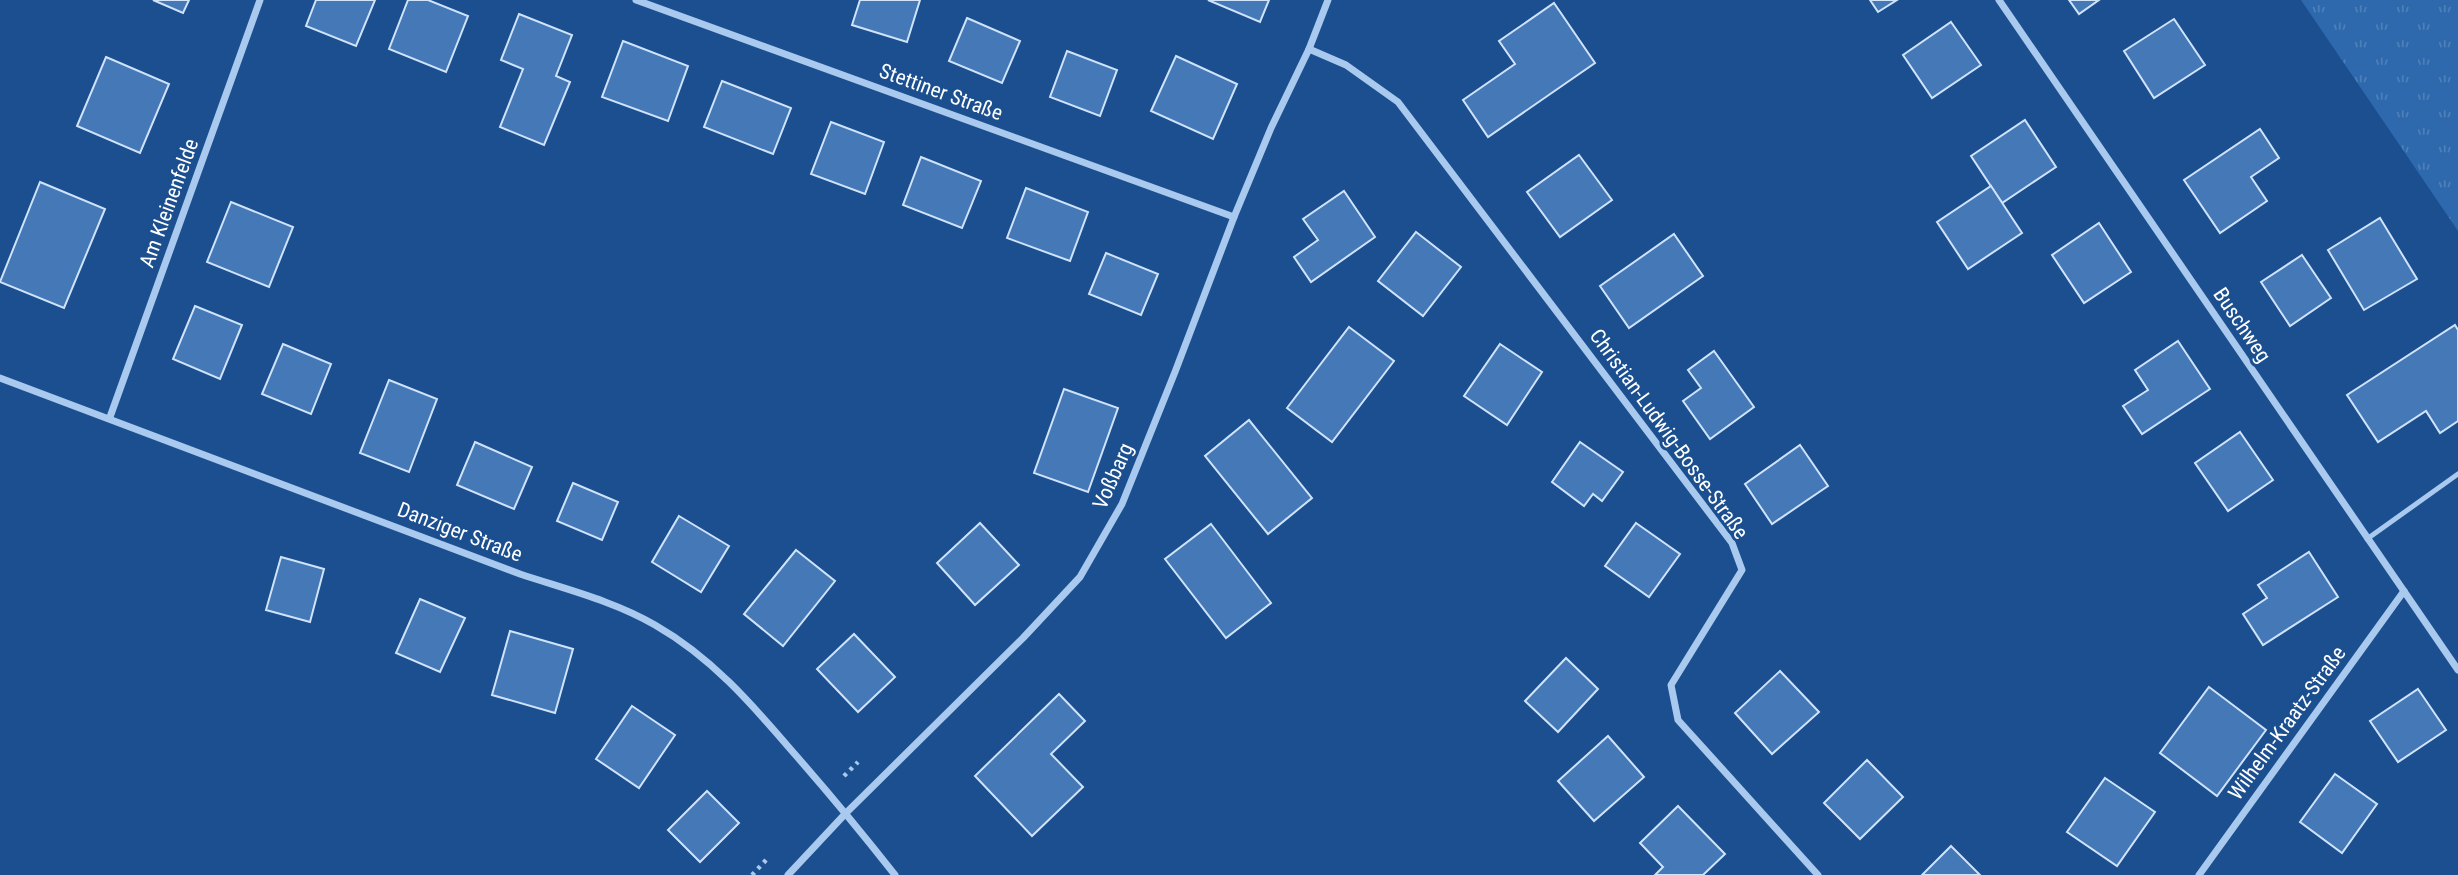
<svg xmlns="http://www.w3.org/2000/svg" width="2458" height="875" font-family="'Roboto Condensed',sans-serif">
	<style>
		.grass { fill: url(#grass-tufts) }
		.building { fill: #4478b7; stroke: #cfe3fa; stroke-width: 2 }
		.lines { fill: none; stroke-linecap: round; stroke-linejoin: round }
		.path { stroke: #a9c9ee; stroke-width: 4.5; stroke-dasharray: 3.5 5; stroke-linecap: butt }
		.lane { stroke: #a9c9ee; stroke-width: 5 }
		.street { stroke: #a9c9ee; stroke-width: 7 }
		.labels { text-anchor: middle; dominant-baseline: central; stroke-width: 6; stroke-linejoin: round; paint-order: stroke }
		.street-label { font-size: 21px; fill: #fff; stroke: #1b4f8f }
	</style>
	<defs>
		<pattern id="grass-tufts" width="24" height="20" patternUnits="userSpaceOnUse" patternTransform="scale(1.75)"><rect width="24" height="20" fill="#2e69ad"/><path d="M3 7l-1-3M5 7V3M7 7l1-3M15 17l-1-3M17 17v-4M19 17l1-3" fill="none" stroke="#4d80b9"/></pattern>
	</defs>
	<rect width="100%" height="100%" fill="#1b4f8f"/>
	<path class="grass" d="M2301,0H2458V231Z"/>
	<g class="building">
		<path d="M153,0H189L183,13Z"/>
		<path d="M316,0H375L356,46L306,26Z"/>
		<path d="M408,0H428L468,16L446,72L389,49Z"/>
		<path d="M860,0H920L907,42L852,25Z"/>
		<path d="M1208,0H1269L1260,22Z"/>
		<path d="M1870,0H1897L1878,12Z"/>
		<path d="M2069,0H2099L2079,14Z"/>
		<path d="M1554,3L1595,63L1488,137L1463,100L1515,64L1499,41Z"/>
		<path d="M519,14L572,35L556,76L570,82L544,145L500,127L523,69L501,60Z"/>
		<path d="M967,18L1020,41L1002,83L949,61Z"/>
		<path d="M2174,19L2205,65L2154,98L2124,51Z"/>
		<path d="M1951,22L1981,65L1932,98L1903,55Z"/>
		<path d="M623,41L688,66L668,121L602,97Z"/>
		<path d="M1067,51L1117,70L1100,116L1050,97Z"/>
		<path d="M1176,56L1237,84L1213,139L1151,111Z"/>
		<path d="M106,57L169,84L140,153L77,126Z"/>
		<path d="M722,81L791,108L773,154L704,127Z"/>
		<path d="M2025,120L2056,167L2002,203L1971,156Z"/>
		<path d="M831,122L884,142L865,194L811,174Z"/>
		<path d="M2260,129L2279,158L2251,177L2267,201L2220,233L2184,180Z"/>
		<path d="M1579,155L1612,200L1560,237L1527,192Z"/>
		<path d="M921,157L981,181L962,228L903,205Z"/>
		<path d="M40,182L105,209L64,308L0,282Z"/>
		<path d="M1991,186L2022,233L1968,269L1937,222Z"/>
		<path d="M1026,188L1088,212L1070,261L1007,238Z"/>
		<path d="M1344,191L1375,237L1311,282L1294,257L1318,240L1303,219Z"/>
		<path d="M231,202L293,227L269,287L207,262Z"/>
		<path d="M2380,218L2417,279L2364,310L2328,250Z"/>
		<path d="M2099,223L2131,272L2084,303L2052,255Z"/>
		<path d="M1416,232L1461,267L1423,316L1378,281Z"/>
		<path d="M1674,234L1703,276L1629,328L1600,286Z"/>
		<path d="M1106,253L1158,274L1141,315L1089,294Z"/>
		<path d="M2302,255L2331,298L2290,326L2261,282Z"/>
		<path d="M195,306L242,325L220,379L173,359Z"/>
		<path d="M2455,325L2458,330V421L2440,433L2426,411L2378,442L2347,395Z"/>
		<path d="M1349,327L1394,361L1332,442L1287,408Z"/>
		<path d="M2178,341L2210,389L2142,434L2123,406L2148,390L2135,370Z"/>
		<path d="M283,344L331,364L311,414L262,394Z"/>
		<path d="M1500,344L1542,372L1507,425L1464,396Z"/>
		<path d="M1714,351L1754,407L1710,439L1683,401L1701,388L1688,370Z"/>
		<path d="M389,380L437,399L409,472L360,453Z"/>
		<path d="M1064,389L1118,408L1088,492L1034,473Z"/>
		<path d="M1249,420L1312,498L1268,534L1205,456Z"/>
		<path d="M2240,432L2273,480L2228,511L2195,463Z"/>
		<path d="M475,442L532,467L514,509L457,485Z"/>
		<path d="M1580,442L1623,472L1602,501L1593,494L1584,506L1552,482Z"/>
		<path d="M1800,445L1828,486L1772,524L1745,484Z"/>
		<path d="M573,483L618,502L602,540L557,521Z"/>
		<path d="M679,516L729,546L701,592L652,562Z"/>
		<path d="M980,523L1019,565L975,605L937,563Z"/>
		<path d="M1636,523L1680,554L1649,597L1605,566Z"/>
		<path d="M1211,524L1271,603L1226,638L1165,559Z"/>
		<path d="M796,550L835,581L783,646L744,614Z"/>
		<path d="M2309,552L2338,597L2263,645L2243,614L2267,598L2258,585Z"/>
		<path d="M281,557L324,569L310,622L266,610Z"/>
		<path d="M420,599L465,618L440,672L396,653Z"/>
		<path d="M510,631L573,649L555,713L492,695Z"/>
		<path d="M854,634L895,677L858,712L817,669Z"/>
		<path d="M1566,658L1598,689L1558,732L1525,701Z"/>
		<path d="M1780,671L1819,712L1772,754L1735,713Z"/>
		<path d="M2209,687L2266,730L2217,796L2160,753Z"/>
		<path d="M2418,689L2446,730L2398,762L2370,721Z"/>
		<path d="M1059,694L1085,721L1051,754L1083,787L1032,836L975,776Z"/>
		<path d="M632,706L675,735L639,788L596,759Z"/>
		<path d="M1608,736L1644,777L1594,821L1558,781Z"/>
		<path d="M1867,760L1903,797L1860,839L1824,803Z"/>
		<path d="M2335,774L2377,804L2342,853L2300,822Z"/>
		<path d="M2105,778L2155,812L2117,866L2067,832Z"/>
		<path d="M707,791L739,823L700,862L668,830Z"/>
		<path d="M1678,806L1725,854L1703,875H1655L1663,867L1640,843Z"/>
		<path d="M1951,846L1980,875H1922Z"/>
	</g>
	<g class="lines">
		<g class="path">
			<path d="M844,776L858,762"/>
			<path d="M752,875L767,859"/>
		</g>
		<path class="lane" d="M2367,539L2458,474"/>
		<g class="street">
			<path d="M636,0L1234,217"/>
			<path d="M1999,0L2458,670"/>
			<path d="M1309,49L1346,65L1398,102L1732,543L1742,570L1671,685L1678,720L1818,875"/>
			<path d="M0,378L520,574C565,589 614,601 655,625C711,657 751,703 792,751C828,792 862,833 895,875"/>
			<path d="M110,417L260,0"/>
			<path d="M788,875L846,813L1023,638L1080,577L1122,504L1175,372L1234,217L1271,128L1309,49L1328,0"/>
			<path d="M2199,875L2404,591"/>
		</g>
	</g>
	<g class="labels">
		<g class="street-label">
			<text transform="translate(941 92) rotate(20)">Stettiner Straße</text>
			<text transform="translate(169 203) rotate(-70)">Am Kleinenfelde</text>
			<text transform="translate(2242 325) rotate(56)">Buschweg</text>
			<text transform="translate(1669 434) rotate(54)">Christian-Ludwig-Bosse-Straße</text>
			<text transform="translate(1113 476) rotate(-66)">Voßbarg</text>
			<text transform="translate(460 532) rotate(21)">Danziger Straße</text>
			<text transform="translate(2287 723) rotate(-54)">Wilhelm-Kraatz-Straße</text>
		</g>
	</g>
</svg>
